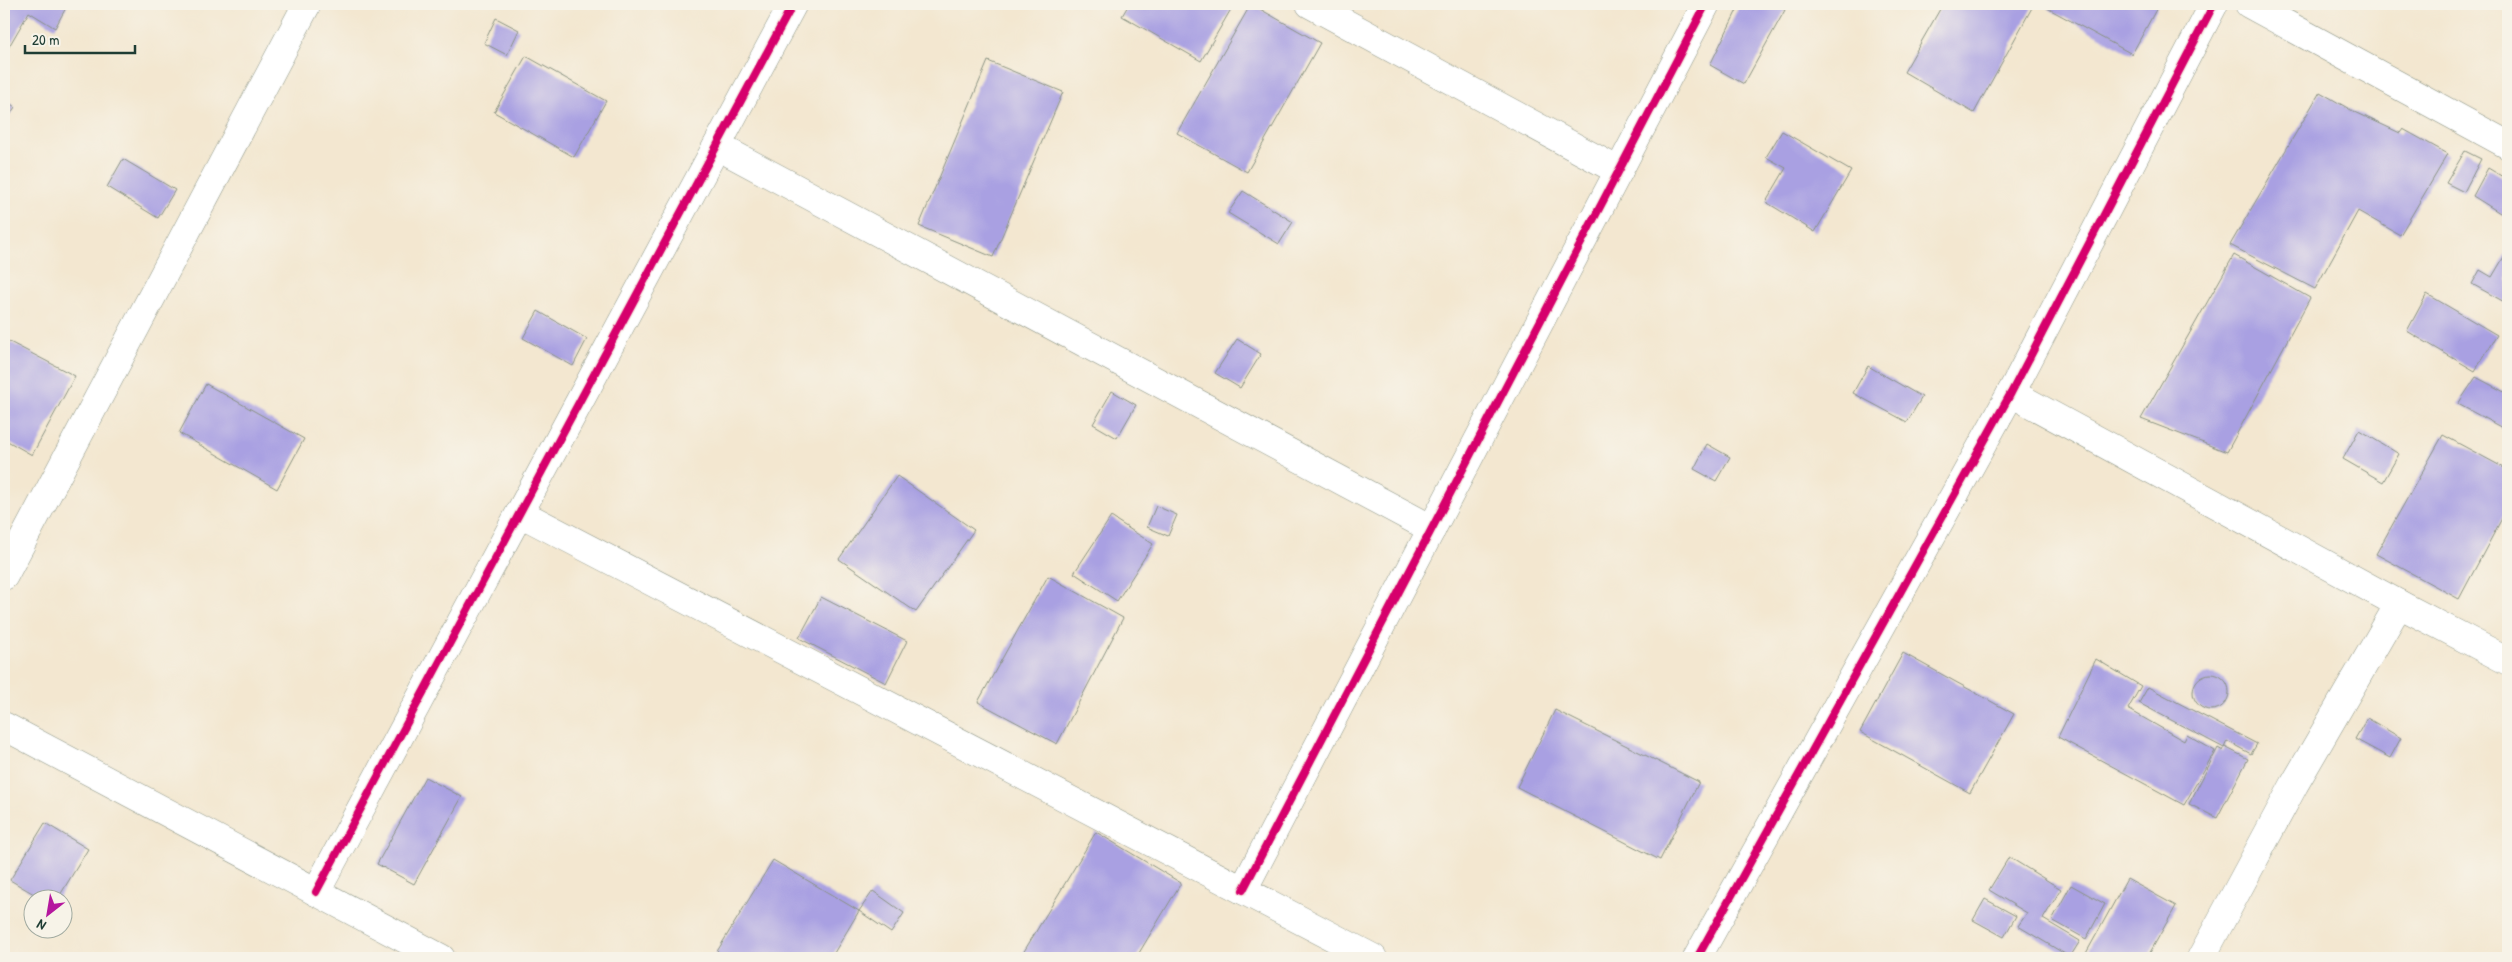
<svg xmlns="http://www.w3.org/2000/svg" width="2512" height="962" font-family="'Patrick Hand',sans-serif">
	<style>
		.building { fill: #a9a0e2 }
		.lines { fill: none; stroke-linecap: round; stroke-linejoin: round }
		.minor-casing { stroke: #899282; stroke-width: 29 }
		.minor { stroke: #fff; stroke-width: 28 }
		.cycleway-casing { stroke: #f7f3e8; stroke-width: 11 }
		.cycleway { stroke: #d6006c; stroke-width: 8 }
	</style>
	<rect width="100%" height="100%" fill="#f7f3e8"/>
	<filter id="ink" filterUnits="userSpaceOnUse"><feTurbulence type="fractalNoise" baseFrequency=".02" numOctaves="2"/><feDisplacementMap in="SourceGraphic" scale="10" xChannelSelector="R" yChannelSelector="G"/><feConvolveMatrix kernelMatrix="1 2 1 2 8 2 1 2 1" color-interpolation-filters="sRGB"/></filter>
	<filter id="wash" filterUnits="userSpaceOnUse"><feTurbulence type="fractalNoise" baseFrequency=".0096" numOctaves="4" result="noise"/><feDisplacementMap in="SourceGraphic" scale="20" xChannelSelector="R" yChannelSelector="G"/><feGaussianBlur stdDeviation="1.12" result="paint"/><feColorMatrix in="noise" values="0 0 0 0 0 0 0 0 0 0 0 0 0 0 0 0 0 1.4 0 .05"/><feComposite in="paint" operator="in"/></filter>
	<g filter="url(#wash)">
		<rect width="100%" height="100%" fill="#f3e7d0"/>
		<g id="blocks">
			<g class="building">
				<path d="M4,4H68L55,28L29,12L4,55Z"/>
				<path d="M1129,4H1234L1201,61L1122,16Z"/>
				<path d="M1251,4L1320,43L1247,172L1177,133Z"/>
				<path d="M1740,4H1774L1785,10L1744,84L1710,65Z"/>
				<path d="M1943,4H2034L1974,113L1904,72Z"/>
				<path d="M2050,4H2159L2132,54L2047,8Z"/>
				<path d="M496,18L519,30L507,55L484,43Z"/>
				<path d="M526,56L606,101L574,157L494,112Z"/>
				<path d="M988,61L1063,92L993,257L919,226Z"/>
				<path d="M2320,92L2351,110L2400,133L2403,129L2448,154L2400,235L2358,211L2315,289L2230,245Z"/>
				<path d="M4,99L15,107L4,124Z"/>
				<path d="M1782,131L1851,171L1815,232L1766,202L1786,168L1766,157Z"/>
				<path d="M2465,151L2481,159L2464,192L2446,183Z"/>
				<path d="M123,159L175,190L158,218L107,187Z"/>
				<path d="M2488,168L2508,180V218L2473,196Z"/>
				<path d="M1243,191L1293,222L1279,244L1228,213Z"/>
				<path d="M2508,250V304L2472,284L2480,270L2492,277Z"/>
				<path d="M2234,255L2310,298L2227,452L2141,419Z"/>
				<path d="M2427,294L2497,335L2475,371L2407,331Z"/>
				<path d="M538,311L587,339L573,366L523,338Z"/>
				<path d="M4,339L75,376L32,455L4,439Z"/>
				<path d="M1237,339L1261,354L1240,388L1215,373Z"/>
				<path d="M1868,366L1922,397L1907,422L1853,393Z"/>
				<path d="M2476,377L2508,394V431L2458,404Z"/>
				<path d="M206,384L304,439L277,489L179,433Z"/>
				<path d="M1112,391L1136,405L1117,438L1093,424Z"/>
				<path d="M2359,430L2399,454L2383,482L2343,459Z"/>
				<path d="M2443,435L2508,470V507L2459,599L2376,554Z"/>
				<path d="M1707,444L1730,457L1716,481L1694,469Z"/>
				<path d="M897,476L974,530L916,612L839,559Z"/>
				<path d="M1156,506L1177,515L1168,536L1147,527Z"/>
				<path d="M1111,517L1153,544L1117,601L1074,573Z"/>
				<path d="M1048,576L1123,618L1057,744L978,702Z"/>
				<path d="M821,597L907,641L886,683L799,638Z"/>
				<path d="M1903,653L2014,714L1970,793L1860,732Z"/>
				<path d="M2096,659L2141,686L2128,709L2184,741L2187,735L2215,751L2184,805L2058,737Z"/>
				<circle cx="2211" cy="692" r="18"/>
				<path d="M2148,687L2257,744L2251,754L2227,741L2224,748L2139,703Z"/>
				<path d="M1555,710L1699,782L1660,860L1517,787Z"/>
				<path d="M2367,718L2401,738L2390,758L2355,739Z"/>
				<path d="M2225,747L2248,759L2217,818L2189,804L2218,748L2223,751Z"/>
				<path d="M425,777L462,797L414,884L377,864Z"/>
				<path d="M45,823L88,849L57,900H44L10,880Z"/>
				<path d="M1096,832L1181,883L1136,958H1020Z"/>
				<path d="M2009,857L2061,889L2043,919L2080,941L2070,957L2018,926L2027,913L1989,890Z"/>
				<path d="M773,860L859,911L831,958H713Z"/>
				<path d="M2127,879L2176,906L2147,958H2086L2084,957Z"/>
				<path d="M2071,885L2105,904L2086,939L2052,920Z"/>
				<path d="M873,891L904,913L891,933L859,911Z"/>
				<path d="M1985,899L2016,916L2004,937L1973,920Z"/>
			</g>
		</g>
	</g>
	<g filter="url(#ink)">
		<use href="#blocks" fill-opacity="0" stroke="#899282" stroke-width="1"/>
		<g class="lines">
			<defs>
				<g id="minor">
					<path d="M1310,4L1619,171"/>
					<path d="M2249,4L2508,145"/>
					<path d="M717,146L1432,529"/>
					<path d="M2011,393L2399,604L2508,661"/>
					<path d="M520,513L1373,958"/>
					<path d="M4,576L307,4"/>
					<path d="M4,726L441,958"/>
					<path d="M1243,890L1706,4"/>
					<path d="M316,892L793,4"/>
					<path d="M1697,958L2011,393L2214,4"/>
					<path d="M2201,958L2294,785L2399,604"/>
				</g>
			</defs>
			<use href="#minor" class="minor-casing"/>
			<use href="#minor" class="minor"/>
			<defs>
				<g id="cycleway">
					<path d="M1243,890L1706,4"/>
					<path d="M316,892L793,4"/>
					<path d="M1697,958L2011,393L2214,4"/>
				</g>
			</defs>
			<use href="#cycleway" class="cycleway-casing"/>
			<use href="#cycleway" class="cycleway"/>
		</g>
	</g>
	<rect width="2512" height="962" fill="none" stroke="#f7f3e8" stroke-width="20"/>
	<g transform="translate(48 914) rotate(211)"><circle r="24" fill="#f7f3e8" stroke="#a1aaa0"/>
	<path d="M0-4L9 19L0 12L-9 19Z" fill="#b5179e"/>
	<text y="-8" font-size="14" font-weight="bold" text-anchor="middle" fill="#1f3d34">N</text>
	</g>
	<path d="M25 45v8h110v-8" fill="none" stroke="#1f3d34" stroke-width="2.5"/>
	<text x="32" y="45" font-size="15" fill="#1f3d34" stroke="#f7f3e8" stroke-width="4" paint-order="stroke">20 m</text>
</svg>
